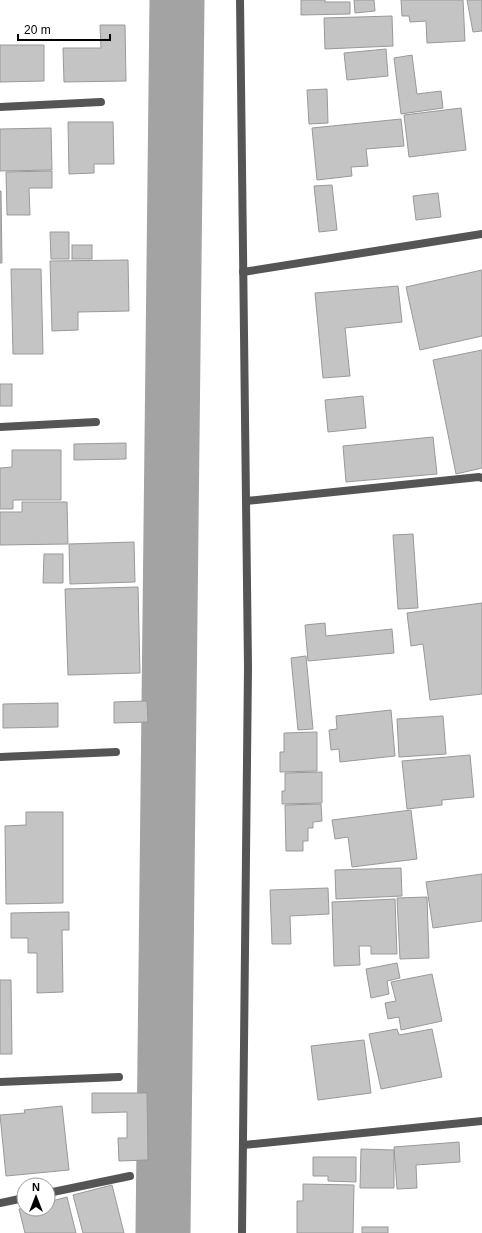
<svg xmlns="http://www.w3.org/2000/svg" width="482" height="1233" font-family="Helvetica,sans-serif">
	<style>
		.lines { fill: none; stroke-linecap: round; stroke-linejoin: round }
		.river { stroke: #a3a3a3; stroke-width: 55 }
		.building { fill: #c4c4c4; stroke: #999 }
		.street { stroke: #555; stroke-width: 8 }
	</style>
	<rect width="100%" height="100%" fill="#fff"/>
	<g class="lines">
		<path class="river" d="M163,1233L177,0"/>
	</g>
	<g class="building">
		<path d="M301,0H325V2H350V14L301,15Z"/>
		<path d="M354,0H374L375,11L355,13Z"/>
		<path d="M401,0H463L465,41L427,43L426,21L410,22L409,16H402Z"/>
		<path d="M467,0H482V31L473,32Z"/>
		<path d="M392,16L393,46L325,49L324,18Z"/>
		<path d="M100,25H125L126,81L64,82L63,48H101Z"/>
		<path d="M0,45H44V81L0,82Z"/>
		<path d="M386,49L388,76L347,80L344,53Z"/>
		<path d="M412,55L417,94L441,91L443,108L401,114L394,58Z"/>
		<path d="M327,89L328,123L309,124L307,90Z"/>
		<path d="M461,108L466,150L409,157L404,115Z"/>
		<path d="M401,119L404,146L366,149L368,166L351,167L352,176L317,180L312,128Z"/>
		<path d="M68,122H113L114,164H94V173L69,174Z"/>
		<path d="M51,128L52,170L0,171V129Z"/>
		<path d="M52,171V188H29L30,215H7L6,172Z"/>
		<path d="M332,185L337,230L319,232L314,186Z"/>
		<path d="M0,191H1L2,263H0Z"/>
		<path d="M438,193L441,217L416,220L413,196Z"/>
		<path d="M50,232H69V259H51Z"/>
		<rect x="72" y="245" width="20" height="14"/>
		<path d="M128,260L129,311L78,312V330L52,331L50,261Z"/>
		<path d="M11,269H41L43,354H13Z"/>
		<path d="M482,270V336L420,350L406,287Z"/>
		<path d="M398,286L402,322L345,328L350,376L323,378L315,293Z"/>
		<path d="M482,350V468L456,474L433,360Z"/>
		<rect x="0" y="384" width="12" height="22"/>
		<path d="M363,396L366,428L328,432L325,400Z"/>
		<path d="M433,437L437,474L346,482L343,446Z"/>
		<path d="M126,443V459L74,460V444Z"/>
		<path d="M12,450H61V500H13V509H0V468L12,467Z"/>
		<path d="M22,502H67L68,544L0,545V512H22Z"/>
		<path d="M413,534L418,608L398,609L393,535Z"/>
		<path d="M134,542L135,582L70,584L69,544Z"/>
		<path d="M44,554H63V583H43Z"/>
		<path d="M138,587L140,673L68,675L65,589Z"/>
		<path d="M482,603V694L430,700L423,644L411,646L407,613Z"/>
		<path d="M325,623L326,636L392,629L394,653L308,661L305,625Z"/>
		<path d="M306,656L313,729L298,730L291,658Z"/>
		<path d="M147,701L148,722L114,723V702Z"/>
		<path d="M58,703V727L3,728V704Z"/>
		<path d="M391,710L395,756L340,762L339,749L331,750L329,730L337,729L336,716Z"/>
		<path d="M443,716L446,754L399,757L397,719Z"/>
		<path d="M317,732V771L280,772V752H284V733Z"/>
		<path d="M470,755L474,797L442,800V805L407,809L402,761Z"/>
		<path d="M322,772V803L282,804V791H285V773Z"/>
		<path d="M321,804L322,821L313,822V828H308V841H303V851H286L285,805Z"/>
		<path d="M411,810L417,859L352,867L348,837L335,839L332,820Z"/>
		<path d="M26,812H63V903L6,904L5,826L26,825Z"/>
		<path d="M401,868L402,896L336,899L335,870Z"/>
		<path d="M482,874V921L433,928L426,882Z"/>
		<path d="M328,888L329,914L290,916L291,944H272L270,890Z"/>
		<path d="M427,897L429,958L400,959L397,898Z"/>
		<path d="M395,899L397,954H371V946H359L360,965L334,966L332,902Z"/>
		<path d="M69,912V930H62L63,992L37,993V953H28V938H11V913Z"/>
		<path d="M397,963L400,978L387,981L389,994L371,998L366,969Z"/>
		<path d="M432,974L442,1021L401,1030L399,1017L388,1019L385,1003L396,1001L391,982Z"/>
		<path d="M0,980H11L12,1054H0Z"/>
		<path d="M397,1029L399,1035L432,1029L442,1077L381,1089L369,1034Z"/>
		<path d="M364,1040L371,1093L318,1100L311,1046Z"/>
		<path d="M92,1093H147L148,1160L119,1161L118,1138H127V1112L92,1113Z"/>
		<path d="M62,1106L69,1170L6,1176L0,1115L25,1113L24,1110Z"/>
		<path d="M459,1142L460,1162L416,1165L417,1188L397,1189L394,1147Z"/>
		<path d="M361,1149L394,1150V1188H360Z"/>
		<path d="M313,1157H356V1182L328,1181V1176H313Z"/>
		<path d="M303,1184L354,1185L353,1233H297V1201H303Z"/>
		<path d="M112,1185L124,1233H83L73,1195Z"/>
		<path d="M67,1197L76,1233H25L19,1209L24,1208V1209H48V1202Z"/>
		<rect x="362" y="1227" width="26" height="6"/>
	</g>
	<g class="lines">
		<g class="street">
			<path d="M240,0L248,667L242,1233"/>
			<path d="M0,107L101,102"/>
			<path d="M243,272L482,234"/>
			<path d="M0,427L96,422"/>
			<path d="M246,501L479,477L482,478"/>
			<path d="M0,757L116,752"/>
			<path d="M0,1082L119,1077"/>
			<path d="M243,1145L482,1121"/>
			<path d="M48,1193L130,1176"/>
			<path d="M0,1203L24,1198"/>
		</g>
	</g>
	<g transform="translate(36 1197)"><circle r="19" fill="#ffffff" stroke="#999999"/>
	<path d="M0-3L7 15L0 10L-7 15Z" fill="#000000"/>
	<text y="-6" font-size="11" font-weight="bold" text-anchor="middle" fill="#000000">N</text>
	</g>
	<path d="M18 34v6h92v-6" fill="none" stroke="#000000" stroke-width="2"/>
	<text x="24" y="34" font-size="12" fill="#000000" stroke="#ffffff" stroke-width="3" paint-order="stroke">20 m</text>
</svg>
